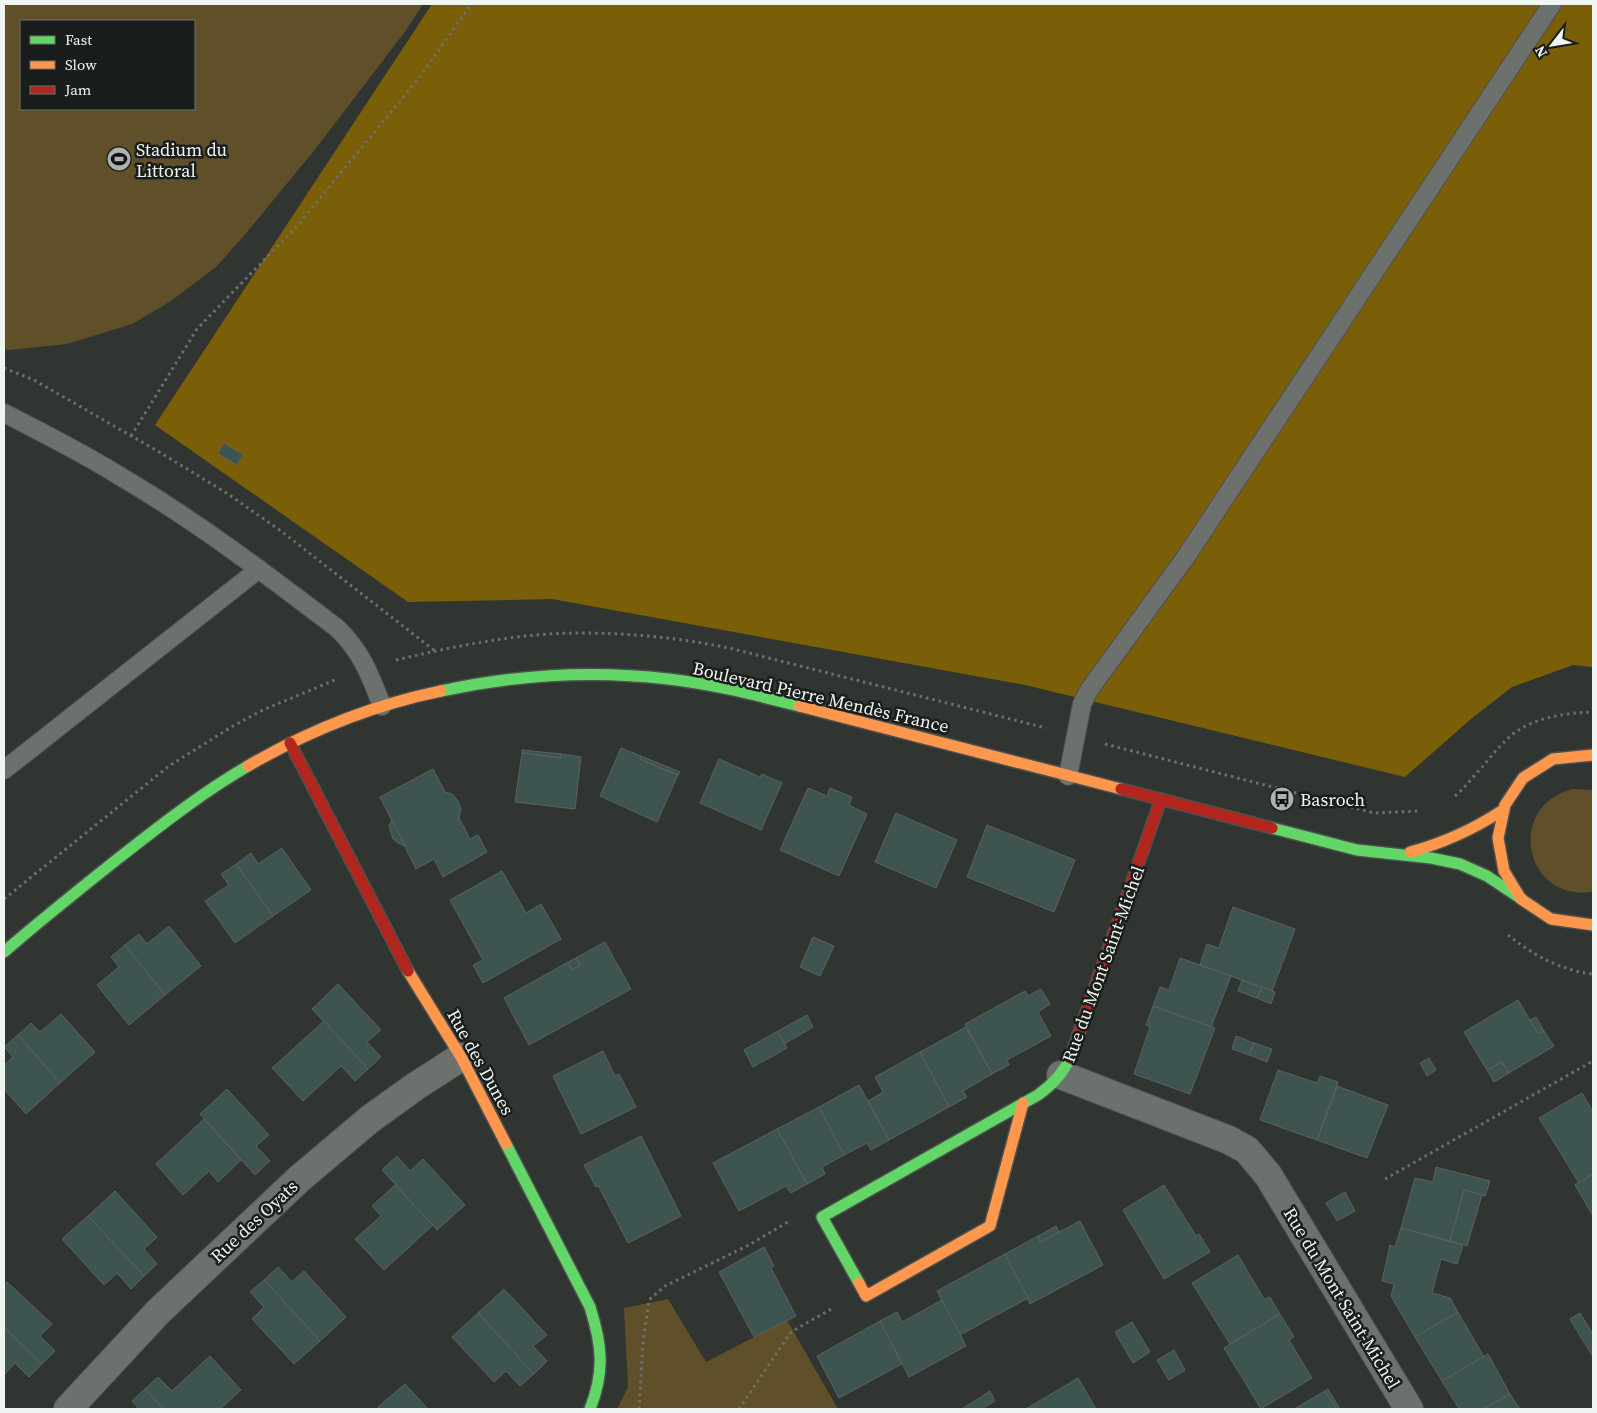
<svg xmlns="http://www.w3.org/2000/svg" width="1597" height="1413" font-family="'Source Serif 4',serif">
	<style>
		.green { fill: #5f502a; fill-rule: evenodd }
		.forest { fill: #7a5f08 }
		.building { fill: #3e5451; stroke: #5d6160 }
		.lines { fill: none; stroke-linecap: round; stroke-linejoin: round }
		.lane-casing { stroke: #4c504e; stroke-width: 20 }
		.street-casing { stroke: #4c504e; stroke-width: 30 }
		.fast-casing { stroke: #4c504e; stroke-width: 14 }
		.slow-casing { stroke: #4c504e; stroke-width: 14 }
		.jam-casing { stroke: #4c504e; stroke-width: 14 }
		.path { stroke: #6d706e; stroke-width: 3; stroke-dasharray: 2.5 4; stroke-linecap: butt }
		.lane { stroke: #6d716e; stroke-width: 18 }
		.street { stroke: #6d716e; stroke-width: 28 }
		.fast { stroke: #63d668; stroke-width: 11 }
		.slow { stroke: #ff974d; stroke-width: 11 }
		.jam { stroke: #b3261e; stroke-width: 11 }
		.labels { text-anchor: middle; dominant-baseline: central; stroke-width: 5; stroke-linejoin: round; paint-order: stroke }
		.poi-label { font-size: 18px; fill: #eff5f1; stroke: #191d1b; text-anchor: start }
		.street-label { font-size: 18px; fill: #eff5f1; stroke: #191d1b }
	</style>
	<rect width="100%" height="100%" fill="#303532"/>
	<g class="green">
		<path d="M4,4H423L404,33L313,152L242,238L216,267L171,301L132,324L67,344L9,350L4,349ZM21,21H194V109H21Z"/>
		<path d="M1573,789L1593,790V891L1591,892C1523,901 1506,805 1573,789Z"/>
		<path d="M668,1299L706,1362L787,1320L838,1409H617L628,1387L624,1308Z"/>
	</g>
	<path class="forest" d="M432,4H1593V667L1573,665L1512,687L1471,719L1405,777L1025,685L552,599L408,602L155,425Z"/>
	<g class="building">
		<path d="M224,443L243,455L237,465L218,454Z"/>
		<path d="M621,748L641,756L640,759L678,775L657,822L600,796Z"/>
		<path d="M522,750L561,754V758L522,753Z"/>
		<path d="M522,753L561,758V754L581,757L575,809L515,802Z"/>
		<path d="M641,756L680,772L678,775L640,759Z"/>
		<path d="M719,759L760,777L762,774L782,783L761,830L700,803Z"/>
		<path d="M433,769L445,792L452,794L458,801L461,809L459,818L470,839L478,835L487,852L443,877L434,859L416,869L380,797Z"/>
		<path d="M808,788L827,796L830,788L852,797L849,805L867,814L839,876L780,850Z"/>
		<path d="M896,813L957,840L936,888L875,862Z"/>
		<path d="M392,820L405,846L398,843L393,839L389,826Z"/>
		<path d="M987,825L1075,860L1054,912L967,877Z"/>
		<path d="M282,848L311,890L273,916L236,864L251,853L258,864Z"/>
		<path d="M236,864L273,916L235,943L205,901L229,885L221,874Z"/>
		<path d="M502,871L526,913L541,904L561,939L483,983L473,965L483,960L450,900Z"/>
		<path d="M1233,907L1295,929L1272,991L1200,965L1207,944L1219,948Z"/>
		<path d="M169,926L201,966L165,995L125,945L139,934L147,944Z"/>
		<path d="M813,937L834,946L820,976L800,967Z"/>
		<path d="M605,942L631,989L529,1045L504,998L568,962L572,970L580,965L576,958Z"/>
		<path d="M125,945L165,995L129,1025L97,985L119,967L111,957Z"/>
		<path d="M576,958L580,965L572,970L568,962Z"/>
		<path d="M1180,958L1231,976L1211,1027L1153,1006L1160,987L1169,990Z"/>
		<path d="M1242,980L1262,987L1257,998L1238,991Z"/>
		<path d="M338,984L381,1030L367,1042L381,1057L368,1069L312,1009Z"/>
		<path d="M1262,987L1275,992L1271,1004L1257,998Z"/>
		<path d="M1041,989L1050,1004L1038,1012L1051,1036L1007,1060L1009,1065L992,1074L965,1024L1025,991L1028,996Z"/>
		<path d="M1518,1000L1538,1034L1544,1031L1554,1046L1509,1073L1502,1062L1487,1070L1464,1032Z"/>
		<path d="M1153,1006L1215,1028L1190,1094L1134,1074L1150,1027L1146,1025Z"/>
		<path d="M61,1014L95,1052L60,1083L18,1035L31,1023L40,1032Z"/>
		<path d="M807,1015L813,1027L784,1044L778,1031Z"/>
		<path d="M1536,1017L1544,1031L1538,1034L1530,1020Z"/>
		<path d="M324,1021L368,1069L355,1081L341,1066L303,1101L272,1068Z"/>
		<path d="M966,1027L992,1074L963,1091L967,1097L949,1107L920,1052Z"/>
		<path d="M778,1031L787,1048L753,1067L744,1050Z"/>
		<path d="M18,1035L60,1083L26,1114L4,1089V1065L13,1057L4,1047Z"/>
		<path d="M1236,1036L1254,1043L1249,1055L1232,1049Z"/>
		<path d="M1254,1043L1272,1049L1267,1062L1249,1055Z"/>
		<path d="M603,1051L615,1076L619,1074L636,1107L581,1134L553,1076Z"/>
		<path d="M920,1052L949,1107L889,1140L868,1101L883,1092L875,1077Z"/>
		<path d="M1429,1058L1436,1070L1427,1076L1420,1063Z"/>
		<path d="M1502,1062L1509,1073L1494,1082L1487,1070Z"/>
		<path d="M1278,1070L1317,1083L1320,1076L1338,1082L1317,1140L1260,1120Z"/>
		<path d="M859,1085L889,1140L871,1150L867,1143L844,1155L819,1107Z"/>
		<path d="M1337,1086L1388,1105L1367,1158L1317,1140Z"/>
		<path d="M227,1089L269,1135L256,1146L270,1161L255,1175L200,1114Z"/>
		<path d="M1582,1093L1593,1112V1174L1579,1183L1539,1118Z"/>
		<path d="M819,1107L844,1155L822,1167L825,1174L807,1184L777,1129Z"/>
		<path d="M204,1119L241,1160L218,1182L209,1171L183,1195L156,1164Z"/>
		<path d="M777,1129L807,1184L791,1193L786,1186L739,1211L713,1163Z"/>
		<path d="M641,1136L681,1216L628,1243L598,1185L596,1187L584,1165Z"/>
		<path d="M397,1156L410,1171L423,1159L465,1205L437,1230L382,1170Z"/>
		<path d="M1436,1167L1490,1181L1485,1196L1464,1190L1450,1241L1401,1228L1415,1178L1433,1182Z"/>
		<path d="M1593,1174V1216L1575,1185Z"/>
		<path d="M395,1185L433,1225L384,1270L355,1239L381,1216L372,1206Z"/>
		<path d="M1164,1185L1196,1236L1199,1234L1210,1252L1164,1279L1123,1210Z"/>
		<path d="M1464,1190L1482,1195L1467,1246L1450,1241Z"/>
		<path d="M115,1191L157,1237L144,1249L157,1264L144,1276L88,1216Z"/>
		<path d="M1345,1192L1355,1211L1337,1221L1326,1203Z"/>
		<path d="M88,1216L144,1276L131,1289L117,1273L104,1285L62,1239Z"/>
		<path d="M1080,1221L1103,1265L1030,1304L1005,1254L1038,1236L1040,1242Z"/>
		<path d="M1056,1226L1059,1232L1040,1242L1038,1236Z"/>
		<path d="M1401,1228L1463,1245L1457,1264L1441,1259L1432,1293L1450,1298L1458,1312L1415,1337L1391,1296L1394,1284L1382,1281L1390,1245L1395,1247Z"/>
		<path d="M764,1247L774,1266L771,1268L796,1316L754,1337L719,1272Z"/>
		<path d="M1005,1254L1028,1298L960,1335L937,1291Z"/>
		<path d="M1238,1255L1264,1299L1270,1297L1280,1314L1230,1344L1192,1283Z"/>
		<path d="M278,1267L292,1282L304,1271L346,1317L320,1341L264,1280Z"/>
		<path d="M264,1280L320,1341L294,1364L252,1319L264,1307L250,1292Z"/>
		<path d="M7,1282L52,1324L40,1336L55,1351L42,1364L4,1327V1285Z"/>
		<path d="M504,1289L547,1335L533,1346L547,1361L534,1374L478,1313Z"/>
		<path d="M942,1300L966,1346L909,1377L880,1321L897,1312L902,1322Z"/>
		<path d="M1458,1312L1484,1357L1442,1381L1415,1337Z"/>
		<path d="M478,1313L534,1374L520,1386L506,1371L494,1382L452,1337Z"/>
		<path d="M1580,1313L1593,1334V1357L1570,1319Z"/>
		<path d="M1280,1314L1294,1337L1289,1340L1312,1378L1261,1409L1224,1348Z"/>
		<path d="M880,1321L902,1364L839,1398L817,1356Z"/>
		<path d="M1132,1322L1150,1352L1133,1363L1115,1332Z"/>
		<path d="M4,1327L42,1364L29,1377L15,1363L4,1375Z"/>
		<path d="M1174,1350L1185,1370L1169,1380L1157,1360Z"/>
		<path d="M1488,1354L1510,1394L1484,1409H1459L1442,1381Z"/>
		<path d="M210,1356L241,1390L220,1409H164L145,1389L158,1377L172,1391Z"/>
		<path d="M1078,1378L1096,1409H1026Z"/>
		<path d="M405,1384L428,1409H380L378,1407Z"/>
		<path d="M145,1389L164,1409H139L132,1401Z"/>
		<path d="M1328,1389L1340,1409H1337L1325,1391Z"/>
		<path d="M990,1391L995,1401L981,1409H962Z"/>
		<path d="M1325,1391L1337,1409H1294Z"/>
		<path d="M1510,1394L1520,1409H1484Z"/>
	</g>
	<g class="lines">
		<defs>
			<g id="lane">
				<path d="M4,413C43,433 81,452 118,475C195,520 266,574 337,628C362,652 370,675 382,706"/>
				<path d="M4,770L259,569"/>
				<path d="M1068,776L1082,704L1089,690L1185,558L1552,4"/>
			</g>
			<g id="street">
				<path d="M1061,1075L1229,1140L1247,1150L1268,1175L1409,1409"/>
				<path d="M68,1409L158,1312L299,1179L370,1119L416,1086L461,1057"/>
			</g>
			<g id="fast">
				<path d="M441,691C515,675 593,670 668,679C713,684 756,695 799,706"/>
				<path d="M1272,828L1357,850L1431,858L1460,864L1487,876L1523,900"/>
				<path d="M4,952C42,919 81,888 120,857C161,825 203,792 248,766"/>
				<path d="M506,1144L590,1307C602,1345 605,1371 590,1409"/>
				<path d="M859,1283L822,1217L1038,1095C1052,1085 1063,1074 1070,1058"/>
			</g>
			<g id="slow">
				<path d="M799,706L1121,789"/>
				<path d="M1593,755L1553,759L1523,778L1505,805L1498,838L1504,871L1521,899L1551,919L1593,925"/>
				<path d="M248,766C308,731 373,705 441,691"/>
				<path d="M1410,852C1444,843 1474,829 1503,810"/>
				<path d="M408,971L461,1057L506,1144"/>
				<path d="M859,1283L866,1296L990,1226L1023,1103"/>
			</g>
			<g id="jam">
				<path d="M290,743L408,971"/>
				<path d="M1121,789L1272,828"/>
				<path d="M1070,1058L1161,799"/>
			</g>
		</defs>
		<use href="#lane" class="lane-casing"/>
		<use href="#street" class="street-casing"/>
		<use href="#fast" class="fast-casing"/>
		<use href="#slow" class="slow-casing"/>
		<use href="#jam" class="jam-casing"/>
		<g class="path">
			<path d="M4,368L34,380L161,453L228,494L281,531L435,651"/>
			<path d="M131,436L197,329L297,226L419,78L471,4"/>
			<path d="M396,660C456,646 518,633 581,633C631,633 680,638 729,648L1046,728"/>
			<path d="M1105,744L1374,813L1420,811"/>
			<path d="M1455,796C1466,787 1474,775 1484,765C1493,754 1502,743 1513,734C1535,717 1566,713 1593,712"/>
			<path d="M4,899L169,766L233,726L263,710L337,679"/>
			<path d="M1508,935C1533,955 1562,971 1593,974"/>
			<path d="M1385,1179L1593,1061"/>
			<path d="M639,1409L643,1343L649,1300L665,1286L747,1246L788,1222"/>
			<path d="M739,1409L791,1332L833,1308"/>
		</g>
		<use href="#lane" class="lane"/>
		<use href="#street" class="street"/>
		<use href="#fast" class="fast"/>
		<use href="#slow" class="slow"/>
		<use href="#jam" class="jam"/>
	</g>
	<defs>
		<symbol id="stadium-disc" viewBox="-11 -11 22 22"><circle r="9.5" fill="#acb2ae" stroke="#191d1b"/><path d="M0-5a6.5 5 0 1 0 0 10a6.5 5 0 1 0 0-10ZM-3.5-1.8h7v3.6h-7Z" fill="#111"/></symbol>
		<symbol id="bus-disc" viewBox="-11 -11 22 22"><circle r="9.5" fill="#acb2ae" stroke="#191d1b"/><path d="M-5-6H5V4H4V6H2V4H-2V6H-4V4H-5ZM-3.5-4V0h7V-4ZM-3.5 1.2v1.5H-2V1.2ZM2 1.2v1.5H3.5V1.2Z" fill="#111"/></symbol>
	</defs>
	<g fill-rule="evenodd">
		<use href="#stadium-disc" x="105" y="145" width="28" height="28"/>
		<use href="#bus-disc" x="1268" y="785" width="28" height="28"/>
	</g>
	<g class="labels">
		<g class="poi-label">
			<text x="136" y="149">Stadium du<tspan x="136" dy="21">Littoral</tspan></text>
			<text x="1300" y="799">Basroch</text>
		</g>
		<g class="street-label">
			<text transform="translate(821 697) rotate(13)">Boulevard Pierre Mendès France</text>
			<text transform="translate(1103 964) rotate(-70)">Rue du Mont Saint-Michel</text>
			<text transform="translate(481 1062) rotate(61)">Rue des Dunes</text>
			<text transform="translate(254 1221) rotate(-43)">Rue des Oyats</text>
			<text transform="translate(1342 1298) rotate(59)">Rue du Mont Saint-Michel</text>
		</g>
	</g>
	<rect width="1597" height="1413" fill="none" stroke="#eff5f1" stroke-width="10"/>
	<rect x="20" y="20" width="175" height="90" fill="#191d1b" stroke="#6f7371"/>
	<rect x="30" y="36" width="25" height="8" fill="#63d668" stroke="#6f7371"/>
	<text x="65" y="45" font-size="15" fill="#eff5f1">Fast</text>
	<rect x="30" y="61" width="25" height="8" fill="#ff974d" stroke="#6f7371"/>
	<text x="65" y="70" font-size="15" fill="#eff5f1">Slow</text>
	<rect x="30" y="86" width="25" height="8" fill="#b3261e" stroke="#6f7371"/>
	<text x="65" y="95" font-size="15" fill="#eff5f1">Jam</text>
	<g transform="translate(1552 45) rotate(239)" stroke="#191d1b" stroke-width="4" paint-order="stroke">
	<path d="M0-4L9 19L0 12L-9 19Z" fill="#eff5f1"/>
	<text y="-8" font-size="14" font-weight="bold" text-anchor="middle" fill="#eff5f1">N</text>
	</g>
</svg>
